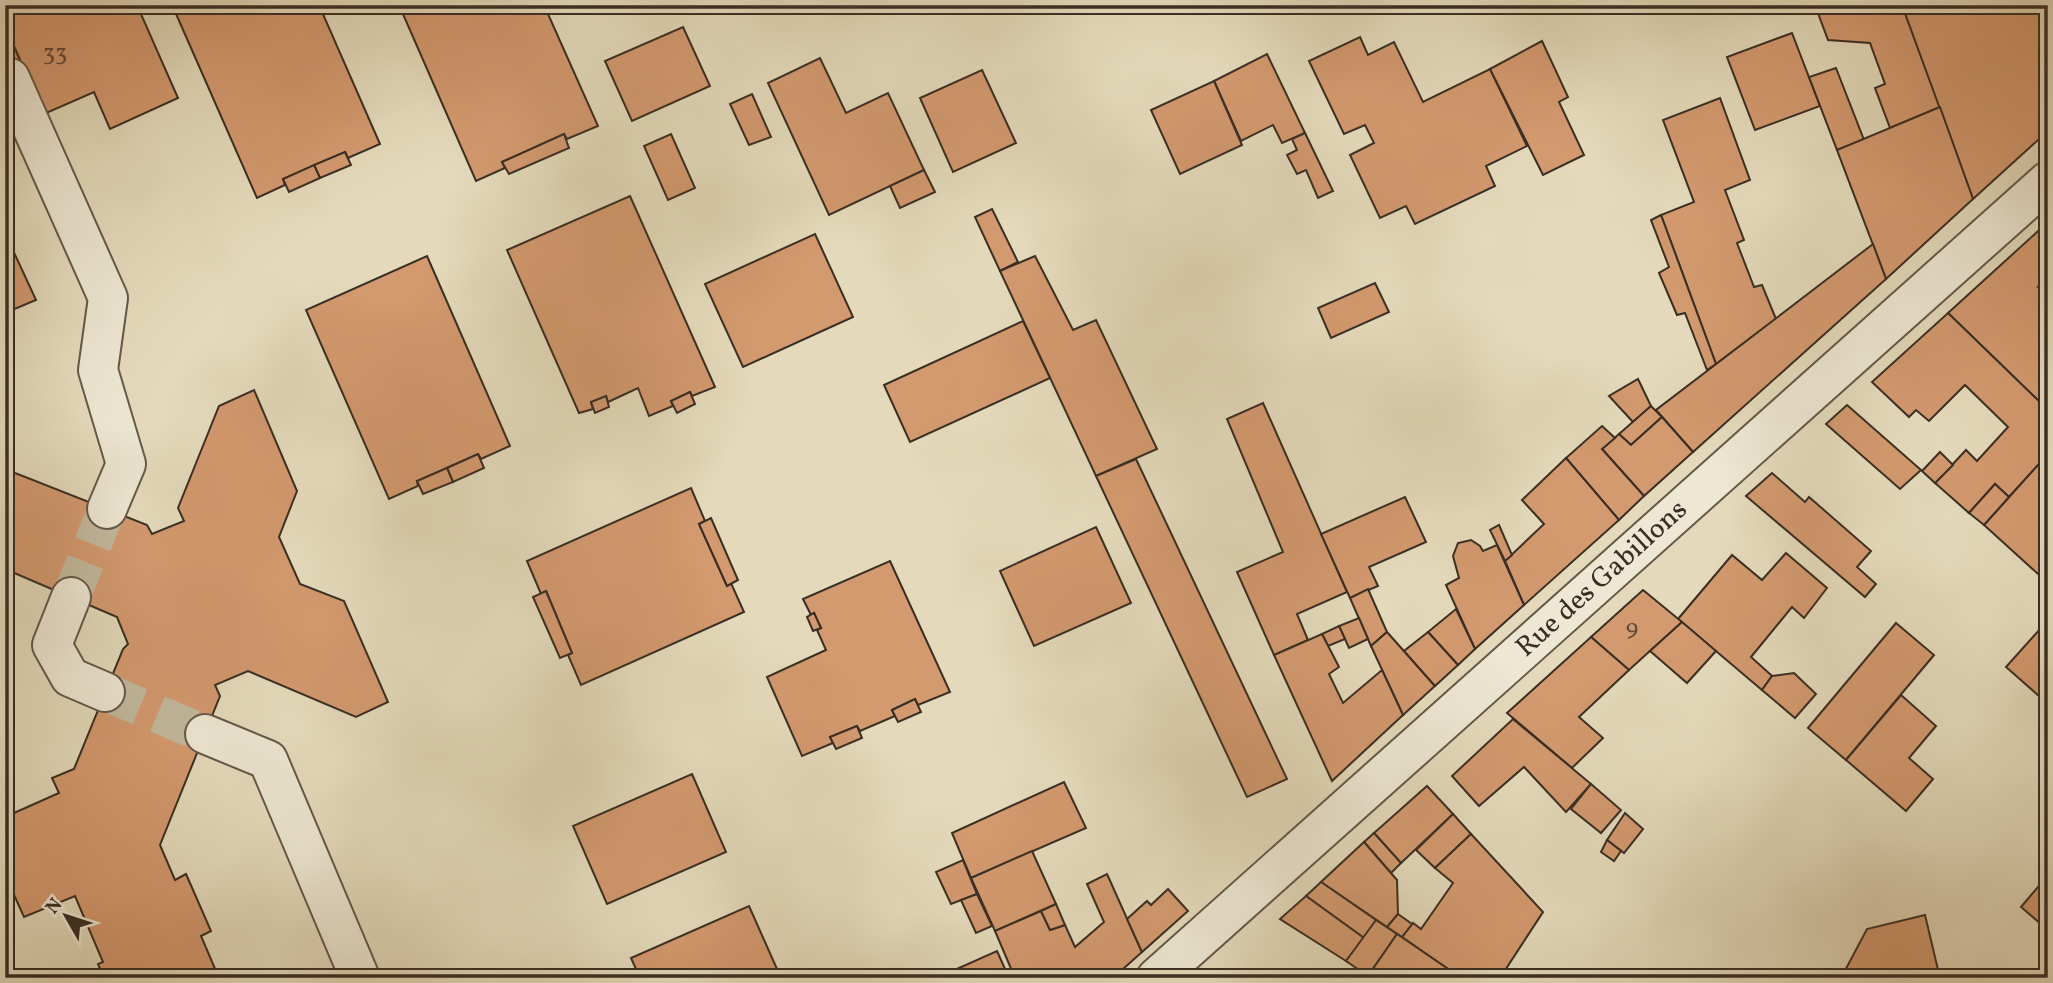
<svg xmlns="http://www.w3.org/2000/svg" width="2053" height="983" font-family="Vollkorn,serif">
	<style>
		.building { fill: #d3996f; stroke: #3a2e24; stroke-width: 2 }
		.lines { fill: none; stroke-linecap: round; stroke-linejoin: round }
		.minor-tunnel { stroke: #c2b89d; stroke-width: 38; stroke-dasharray: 38 19; stroke-linecap: butt }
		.minor-casing { stroke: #64594a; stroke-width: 42 }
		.minor { stroke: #ede7d3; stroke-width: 38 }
		.labels { text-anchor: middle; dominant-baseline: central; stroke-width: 6; stroke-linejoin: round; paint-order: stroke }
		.number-label { font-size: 24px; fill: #604937 }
		.street-label { font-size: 28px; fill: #3a2e24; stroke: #ede7d3 }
	</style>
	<rect width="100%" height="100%" fill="#e4dabb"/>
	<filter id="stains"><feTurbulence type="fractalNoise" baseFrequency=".00286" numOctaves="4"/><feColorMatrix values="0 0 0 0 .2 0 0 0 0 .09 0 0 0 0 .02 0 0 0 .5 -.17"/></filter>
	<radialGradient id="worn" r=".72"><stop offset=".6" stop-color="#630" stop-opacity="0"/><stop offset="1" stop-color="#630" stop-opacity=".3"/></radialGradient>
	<g class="building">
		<path d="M14,5H137L178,98L110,129L94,92L44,114L5,26V9Z"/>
		<path d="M176,5H319L380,144L348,158L345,152L283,179L285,185L257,198L173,7Z"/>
		<path d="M399,5H544L598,126L567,139L564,134L502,162L505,168L476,181Z"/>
		<path d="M1815,5H1902L1940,107L1890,128L1875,88L1885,84L1870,43L1828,40Z"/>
		<path d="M1902,5H2048V131L1973,199Z"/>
		<path d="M5,26L25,72L5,80Z"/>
		<path d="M683,27L710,86L632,121L605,61Z"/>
		<path d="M1792,33L1820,106L1755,130L1727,57Z"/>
		<path d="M1360,37L1368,55L1394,42L1423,102L1490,69L1527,146L1486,166L1495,186L1415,224L1406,206L1380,218L1350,155L1374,143L1365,125L1344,134L1309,61Z"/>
		<path d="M1542,41L1568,97L1559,102L1584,155L1543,175L1490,69Z"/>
		<path d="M1267,54L1305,133L1282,143L1273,125L1241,141L1214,81Z"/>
		<path d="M820,58L846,113L888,93L924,170L829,215L768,83Z"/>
		<path d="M1836,68L1864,140L1837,150L1809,77Z"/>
		<path d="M982,70L1016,143L953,172L920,98Z"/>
		<path d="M1214,81L1242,145L1180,174L1151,110Z"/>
		<path d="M752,94L771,137L749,145L730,104Z"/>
		<path d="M1720,98L1750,180L1725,190L1744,240L1737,243L1754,287L1762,285L1776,319L1716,364L1661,215L1694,202L1663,120Z"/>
		<path d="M1940,107L1973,199L1886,279L1837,150Z"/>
		<path d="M1305,133L1333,191L1318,198L1306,170L1297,174L1287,155L1297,150L1292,139Z"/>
		<path d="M564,134L569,148L509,174L502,162Z"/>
		<path d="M671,134L695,188L668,200L644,146Z"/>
		<path d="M345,152L351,165L320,178L314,165Z"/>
		<path d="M314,165L320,178L289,192L283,179Z"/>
		<path d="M924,170L935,192L900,208L890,186Z"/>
		<path d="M630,196L715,387L692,396L690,392L671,401L673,406L649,416L638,388L608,402L606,396L591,402L593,409L579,413L507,250Z"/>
		<path d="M992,209L1018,262L1000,271L975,217Z"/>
		<path d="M1661,215L1716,364L1707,370L1685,313L1677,315L1659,273L1669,267L1651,220Z"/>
		<path d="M2048,222V278L2038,287L2048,291V410L1948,313Z"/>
		<path d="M5,233L36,300L5,313Z"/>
		<path d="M815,234L853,317L743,367L705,284Z"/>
		<path d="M1873,244L1886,279L1693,452L1656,410Z"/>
		<path d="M427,256L510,446L481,459L478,454L417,481L418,486L389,499L306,310Z"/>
		<path d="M1035,256L1073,330L1096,320L1157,449L1096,476L1000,271Z"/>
		<path d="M1375,283L1389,312L1331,338L1318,308Z"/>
		<path d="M1948,313L2048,410V454L2009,497L1995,484L1969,513L1935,483L1966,450L1977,461L2008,427L1965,385L1929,421L1916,410L1909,417L1872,382Z"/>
		<path d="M1023,321L1050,378L910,442L884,385Z"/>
		<path d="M1638,379L1651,406L1633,422L1609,396Z"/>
		<path d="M254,390L297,491L279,537L300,584L344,601L388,702L356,717L248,671L215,685L220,696L160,845L175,880L186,874L211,931L201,936L219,978H104L98,964L103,962L75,896L24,917L5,875V817L59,793L52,778L74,769L123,649L128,644L117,617L5,569V469L147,525L152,534L184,521L178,508L219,406Z"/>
		<path d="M690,392L695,404L677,413L671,401Z"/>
		<path d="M606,396L609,407L595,413L591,402Z"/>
		<path d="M1263,403L1347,592L1297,614L1308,640L1274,655L1237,572L1283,552L1227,419Z"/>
		<path d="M1847,405L1921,470L1900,489L1826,424Z"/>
		<path d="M1651,406L1662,417L1631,445L1619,434Z"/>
		<path d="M1662,417L1693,452L1644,496L1602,449L1619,434L1631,445Z"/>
		<path d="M1602,426L1615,438L1602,449L1644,496L1619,520L1566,458Z"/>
		<path d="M1940,452L1953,465L1935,483L1922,471Z"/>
		<path d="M478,454L484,468L453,482L447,468Z"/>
		<path d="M2048,454V583L1984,525Z"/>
		<path d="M1566,458L1619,520L1524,605L1505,561L1544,524L1522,500Z"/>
		<path d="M1136,459L1287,779L1247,797L1096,476Z"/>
		<path d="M447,468L453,482L423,494L417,481Z"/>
		<path d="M1772,473L1805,502L1809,497L1871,551L1857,567L1876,584L1865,597L1746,496Z"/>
		<path d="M1995,484L2009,497L1984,525L1969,513Z"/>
		<path d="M691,488L705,521L699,524L727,586L731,583L744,612L581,685L568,655L572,653L546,591L541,594L527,561Z"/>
		<path d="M1405,497L1426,542L1369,567L1378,586L1350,598L1321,534Z"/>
		<path d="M711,518L738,580L727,586L699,524Z"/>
		<path d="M1499,525L1512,555L1505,561L1490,530Z"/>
		<path d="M1096,527L1131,603L1034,646L1000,571Z"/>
		<path d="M1471,540L1480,546L1483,551L1497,545L1524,605L1475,649L1446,585L1459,578L1453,556L1458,543Z"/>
		<path d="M1786,553L1827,588L1804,618L1792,607L1751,657L1772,676L1762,690L1678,619L1732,555L1762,580Z"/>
		<path d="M890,561L950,692L918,705L915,699L892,710L895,716L860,731L857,726L830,737L833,743L802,756L767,677L826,650L817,630L821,628L814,613L811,615L803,599Z"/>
		<path d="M1368,589L1387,632L1371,646L1350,598Z"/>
		<path d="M1643,590L1682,622L1629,670L1591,637Z"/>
		<path d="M546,591L572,653L560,658L533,597Z"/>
		<path d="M1456,609L1475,649L1458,665L1428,632Z"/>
		<path d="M814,613L821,628L813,631L807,617Z"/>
		<path d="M1359,618L1368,639L1349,648L1339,626Z"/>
		<path d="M2048,620V704L2006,667Z"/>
		<path d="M1682,622L1716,651L1687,683L1650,651Z"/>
		<path d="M1896,623L1934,655L1846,760L1808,728Z"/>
		<path d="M1339,626L1345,639L1328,646L1322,634Z"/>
		<path d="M1387,632L1435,686L1403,715L1371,646Z"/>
		<path d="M1428,632L1458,665L1435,686L1404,651Z"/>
		<path d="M1322,634L1339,667L1329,674L1343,703L1382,670L1403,715L1332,781L1274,655Z"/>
		<path d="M1591,637L1629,670L1579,717L1603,738L1572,768L1507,713Z"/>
		<path d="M1794,673L1816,694L1795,718L1762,690L1772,676Z"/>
		<path d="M1901,695L1936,726L1909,758L1933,779L1906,811L1846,760Z"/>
		<path d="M915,699L921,712L898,722L892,710Z"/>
		<path d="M1513,719L1591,784L1566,812L1524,767L1479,806L1452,776Z"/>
		<path d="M857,726L862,738L836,749L830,737Z"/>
		<path d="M692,774L726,852L607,904L573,826Z"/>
		<path d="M1064,782L1086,828L971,878L952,833Z"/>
		<path d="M1591,784L1621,810L1601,833L1571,809Z"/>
		<path d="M1427,786L1453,814L1401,863L1374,833Z"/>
		<path d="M1625,813L1643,829L1624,853L1607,840Z"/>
		<path d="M1453,814L1471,834L1435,868L1416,850Z"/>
		<path d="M1374,833L1401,863L1391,873L1364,842Z"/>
		<path d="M1471,834L1543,912L1500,978H1461L1402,937L1413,923L1421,929L1453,883L1435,868Z"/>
		<path d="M1607,840L1621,851L1614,861L1601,852Z"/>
		<path d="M1364,842L1397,880L1398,914L1387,927L1321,882Z"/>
		<path d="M1032,851L1056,904L995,931L971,878Z"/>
		<path d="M963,860L977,894L951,904L936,872Z"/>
		<path d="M1107,874L1142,952L1113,978H1015L995,931L1041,911L1050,930L1065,925L1075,947L1104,922L1087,884Z"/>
		<path d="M2048,875V930L2021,907Z"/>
		<path d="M1321,882L1376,920L1364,938L1306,896Z"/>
		<path d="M1168,889L1188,911L1142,952L1127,919L1147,901L1151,905Z"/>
		<path d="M977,894L992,926L976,933L961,900Z"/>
		<path d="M1306,896L1364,938L1346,961L1280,919Z"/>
		<path d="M1056,904L1065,925L1050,930L1041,911Z"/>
		<path d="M749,906L781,978H640L631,958Z"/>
		<path d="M1398,914L1412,924L1402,937L1387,927Z"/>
		<path d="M1925,915L1940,978H1841L1867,929Z"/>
		<path d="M1376,920L1397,934L1368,976L1346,961Z"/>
		<path d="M1397,934L1457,975L1455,978L1368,976Z"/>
		<path d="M997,951L1009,978H942L941,976Z"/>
	</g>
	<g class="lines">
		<g class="minor-tunnel">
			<path d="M71,597L107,509"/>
			<path d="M105,692L205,734"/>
		</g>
		<defs>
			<g id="minor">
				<path d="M10,78L108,298L98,370L126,464L107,509"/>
				<path d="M71,597L52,645L70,677L105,692"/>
				<path d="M205,734L268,760L360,978"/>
				<path d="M1156,978L2048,181"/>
			</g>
		</defs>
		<use href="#minor" class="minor-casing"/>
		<use href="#minor" class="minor"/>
	</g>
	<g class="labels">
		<g class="number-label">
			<text x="55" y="54">33</text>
			<text x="1632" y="629">9</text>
		</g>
		<g class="street-label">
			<text transform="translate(1602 579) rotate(-42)">Rue des Gabillons</text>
		</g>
	</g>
	<rect width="2053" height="983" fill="none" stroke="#e4dabb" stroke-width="28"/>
	<rect x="7" y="7" width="2039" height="969" fill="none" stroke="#3a2e24" stroke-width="3.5"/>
	<rect x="14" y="14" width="2025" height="955" fill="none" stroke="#3a2e24" stroke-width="2"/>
	<g transform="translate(66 916) rotate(309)" stroke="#ede7d3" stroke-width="5" paint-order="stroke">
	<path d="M0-5L12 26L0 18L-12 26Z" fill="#3a2e24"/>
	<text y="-10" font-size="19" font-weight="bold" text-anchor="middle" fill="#3a2e24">N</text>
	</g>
	<rect width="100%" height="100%" filter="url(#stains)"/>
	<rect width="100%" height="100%" fill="url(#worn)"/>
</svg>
